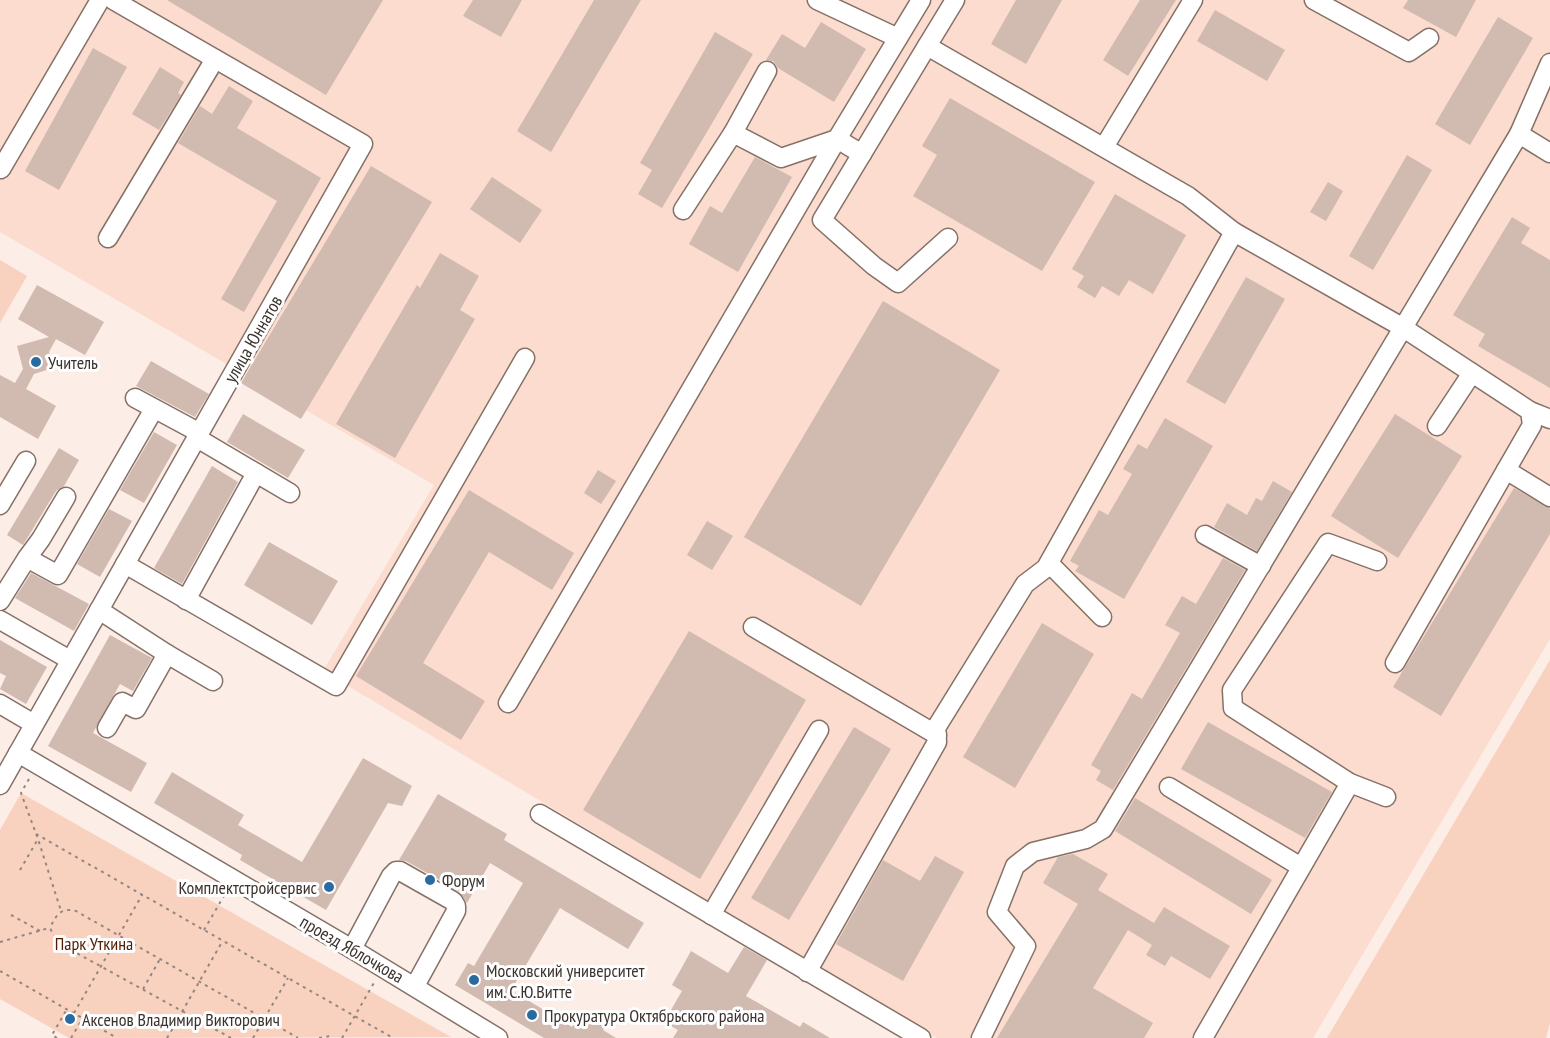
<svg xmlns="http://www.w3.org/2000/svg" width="1550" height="1038" font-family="'PT Sans Narrow',sans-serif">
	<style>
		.built { fill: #fcdcce }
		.green { fill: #f9d1bf }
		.building { fill: #d1bab0 }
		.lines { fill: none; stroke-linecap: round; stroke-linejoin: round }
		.minor-casing { stroke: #857167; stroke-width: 21 }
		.path { stroke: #938782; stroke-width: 2; stroke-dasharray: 3 4.5; stroke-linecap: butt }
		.minor { stroke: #fff; stroke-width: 18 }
		.poi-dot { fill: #296ba1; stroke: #fefefe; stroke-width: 2 }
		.labels { text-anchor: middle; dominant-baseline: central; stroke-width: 6; stroke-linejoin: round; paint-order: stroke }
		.street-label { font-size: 18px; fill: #3b322e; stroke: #fefefe }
		.poi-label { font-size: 18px; fill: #3b322e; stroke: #fefefe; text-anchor: start }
		.park-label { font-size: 18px; fill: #521d00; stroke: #fefefe }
	</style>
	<rect width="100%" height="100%" fill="#fcede7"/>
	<path class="built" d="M0,0H1550V639L1313,1038H937L323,671L434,485L0,232Z"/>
	<g class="green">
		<path d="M0,260L27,276L0,323Z"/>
		<path d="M1550,660V1023L1546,1038H1327Z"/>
		<path d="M21,793L451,1037L69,1038L0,999V830Z"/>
	</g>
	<g class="building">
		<path d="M167,0H383L326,95Z"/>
		<path d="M473,0H522L501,37L463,16Z"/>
		<path d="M594,0H641L551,152L517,131Z"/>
		<path d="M1016,0H1062L1026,64L991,44Z"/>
		<path d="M1140,0H1176L1128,76L1103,60Z"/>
		<path d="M1408,0H1476L1456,37L1403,8Z"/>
		<path d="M1215,10L1285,50L1267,81L1197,41Z"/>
		<path d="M1498,17L1533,38L1470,145L1435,124Z"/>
		<path d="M821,22L866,49L834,102L778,68L773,61L766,60L782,34L805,48Z"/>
		<path d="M715,32L753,54L662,208L638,194L652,170L640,163Z"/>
		<path d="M93,48L127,67L59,190L25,171Z"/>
		<path d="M160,67L184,82L178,93L181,95L159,130L132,114Z"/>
		<path d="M229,86L253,101L237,128L321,178L244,312L221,299L277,201L178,143L200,106L212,114Z"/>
		<path d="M950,98L1095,182L1042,271L913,196L937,155L922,146Z"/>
		<path d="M1407,155L1432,170L1373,270L1349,256Z"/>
		<path d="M755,157L792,177L738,272L689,244L710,206L722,213Z"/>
		<path d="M371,166L432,202L301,419L241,383Z"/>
		<path d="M492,177L542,210L520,243L470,209Z"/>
		<path d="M1328,182L1343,191L1326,221L1310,212Z"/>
		<path d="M1115,194L1186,235L1153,294L1129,280L1119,296L1102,286L1095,298L1077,287L1084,276L1072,269Z"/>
		<path d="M1512,217L1530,228L1521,243L1550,260V388L1478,346L1485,334L1453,315Z"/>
		<path d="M440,253L479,276L460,310L475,319L395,458L336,424L417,285L420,288Z"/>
		<path d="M1246,277L1285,299L1225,404L1186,382Z"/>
		<path d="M37,285L104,322L85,355L56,339L49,352L53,368L34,374L26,389L56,406L38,439L0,417V375L15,383L23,369L17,346L49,337L18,319Z"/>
		<path d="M883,301L1000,370L861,606L744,537Z"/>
		<path d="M151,361L209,394L195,417L136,386Z"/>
		<path d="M243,414L305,450L288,478L227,442Z"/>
		<path d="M1395,414L1462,456L1398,558L1331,516Z"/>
		<path d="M1165,418L1213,446L1124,599L1075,571L1079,566L1070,561L1099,510L1108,515L1132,474L1123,469L1138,444L1147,449Z"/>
		<path d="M154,432L177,445L144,503L120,490Z"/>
		<path d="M59,448L79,460L64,486L56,491L23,545L7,535Z"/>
		<path d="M212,466L238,482L182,584L154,568Z"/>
		<path d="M598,470L616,481L601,504L584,493Z"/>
		<path d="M1273,481L1292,492L1257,551L1214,527L1227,503L1247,515L1256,498L1262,501Z"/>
		<path d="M1514,488L1550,508V534L1441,716L1393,687Z"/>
		<path d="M469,490L574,553L552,590L489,552L423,663L485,701L461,740L356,676Z"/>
		<path d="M109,509L132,521L100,577L77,564Z"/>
		<path d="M707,521L733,536L712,570L687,555Z"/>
		<path d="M269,542L338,581L312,625L244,585Z"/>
		<path d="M1223,558L1245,570L1113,790L1096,780L1101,771L1091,765L1132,693L1142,699L1180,633L1165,625L1182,596L1196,604Z"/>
		<path d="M31,573L89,604L74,631L15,598Z"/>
		<path d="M1042,623L1094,654L1015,788L963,757Z"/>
		<path d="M689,631L806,700L700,879L583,810Z"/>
		<path d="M110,635L152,658L133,691L120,684L93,733L147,763L131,792L48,746Z"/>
		<path d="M0,640L47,667L26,704L0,689L6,676L0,673Z"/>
		<path d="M1208,722L1332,792L1305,838L1181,769Z"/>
		<path d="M854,727L891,749L789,920L751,898Z"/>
		<path d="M363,758L412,786L402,806L388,803L326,910L240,860L242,855L154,803L172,772L244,815L238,825L302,862Z"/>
		<path d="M438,794L507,834L504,840L644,923L628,949L560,908L511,990L572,1027L580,1013L605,1027L603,1030L616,1038H544L455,985L468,963L474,966L523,883L490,863L467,903L459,891L406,861L399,860Z"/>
		<path d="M1135,798L1272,880L1251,914L1115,831Z"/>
		<path d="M1073,854L1108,874L1098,890L1154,923L1164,907L1230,946L1210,979L1171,956L1165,966L1146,955L1152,945L1128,930L1093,988L1153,1023L1144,1038H997L1078,904L1043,883L1058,857Z"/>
		<path d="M935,856L964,872L903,981L836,944L883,860L920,881Z"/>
		<path d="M744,947L767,960L746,996L800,1027L803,1022L830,1038H673L678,1030L664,1022L682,991L672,985L691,951L728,973Z"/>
	</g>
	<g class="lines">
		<defs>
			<g id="minor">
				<path d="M817,0L898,38"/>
				<path d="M955,0L927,46L1188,196L1234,232"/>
				<path d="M1314,0L1409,52L1429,38"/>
				<path d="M927,46L822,220L874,266L898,283L948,238"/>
				<path d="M1550,63L1519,134L1550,153"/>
				<path d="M767,71L733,133L781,158L837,139L921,0"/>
				<path d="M1104,147L1193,0"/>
				<path d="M1,169L100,0"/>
				<path d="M683,210L733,133"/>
				<path d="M108,238L215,59"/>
				<path d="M135,398L200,433"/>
				<path d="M1530,411L1550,419"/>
				<path d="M1437,426L1472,373"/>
				<path d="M197,438L290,493"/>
				<path d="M1506,470L1550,497"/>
				<path d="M0,505L26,461"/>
				<path d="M1205,535L1261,566"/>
				<path d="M27,558L41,539L66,497"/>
				<path d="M1377,561L1328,543L1232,690L1233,708L1350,783L1386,797"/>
				<path d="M1049,563L1102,617"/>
				<path d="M125,564L336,686L525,358"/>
				<path d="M186,600L256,473"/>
				<path d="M0,601L27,558L58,575L154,409"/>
				<path d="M99,610L167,654L136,709L122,702L107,728"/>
				<path d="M0,620L70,660"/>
				<path d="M753,627L937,735"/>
				<path d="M167,654L213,681"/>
				<path d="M508,703L837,139L862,154"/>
				<path d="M0,704L34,724"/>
				<path d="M18,753L352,949L498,1038"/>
				<path d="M0,785L363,144L113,0"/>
				<path d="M1169,787L1301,867"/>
				<path d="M540,814L921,1038"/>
				<path d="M711,915L819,730"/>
				<path d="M352,949L391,876L396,871H400L453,901L456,906V911L415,986"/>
				<path d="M807,972L937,742L936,728L1025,584L1046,568L1234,232L1402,327L1530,411L1532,425L1395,663"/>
				<path d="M981,1038L1026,946L997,912L1015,866L1033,852L1086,839L1103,829L1519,134"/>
				<path d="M1203,1038L1350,783"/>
			</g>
		</defs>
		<use href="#minor" class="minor-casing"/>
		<g class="path">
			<path d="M29,779L21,793L38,839L61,911"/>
			<path d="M36,834L393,1038"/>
			<path d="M20,870L38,839"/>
			<path d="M11,915L40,931"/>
			<path d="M204,930L225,894"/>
			<path d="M0,942L49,928"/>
			<path d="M0,971L117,1038"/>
			<path d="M143,989L160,959"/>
			<path d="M74,1013L142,895"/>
			<path d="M57,1038L52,1035L67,1009"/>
			<path d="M71,1038L83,1018"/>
			<path d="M167,1038L222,942"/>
			<path d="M231,1038L62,945L54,936L50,928C56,915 61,907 76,911L298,1038"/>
			<path d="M253,1038L288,978"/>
			<path d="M319,1038L330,1036L333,1038"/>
			<path d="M342,1038L375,981"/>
		</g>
		<use href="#minor" class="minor"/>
	</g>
	<g class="poi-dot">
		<circle cx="36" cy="362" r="6"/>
		<circle cx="430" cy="880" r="6"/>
		<circle cx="329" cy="887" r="6"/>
		<circle cx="474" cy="980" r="6"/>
		<circle cx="532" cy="1015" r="6"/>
		<circle cx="70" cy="1019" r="6"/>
	</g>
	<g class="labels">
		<g class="street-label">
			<text transform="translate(253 339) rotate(-60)">улица Юннатов</text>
			<text transform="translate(352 949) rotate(30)">проезд Яблочкова</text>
		</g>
		<g class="poi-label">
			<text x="48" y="362">Учитель</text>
			<text x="442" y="880">Форум</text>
			<text x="317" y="887" text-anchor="end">Комплектстройсервис</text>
			<text x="486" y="970">Московский университет<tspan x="486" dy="21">им. С.Ю.Витте</tspan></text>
			<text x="544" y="1015">Прокуратура Октябрьского района</text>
			<text x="82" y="1019">Аксенов Владимир Викторович</text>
		</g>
		<g class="park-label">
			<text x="94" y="943">Парк Уткина</text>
		</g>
	</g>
</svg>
